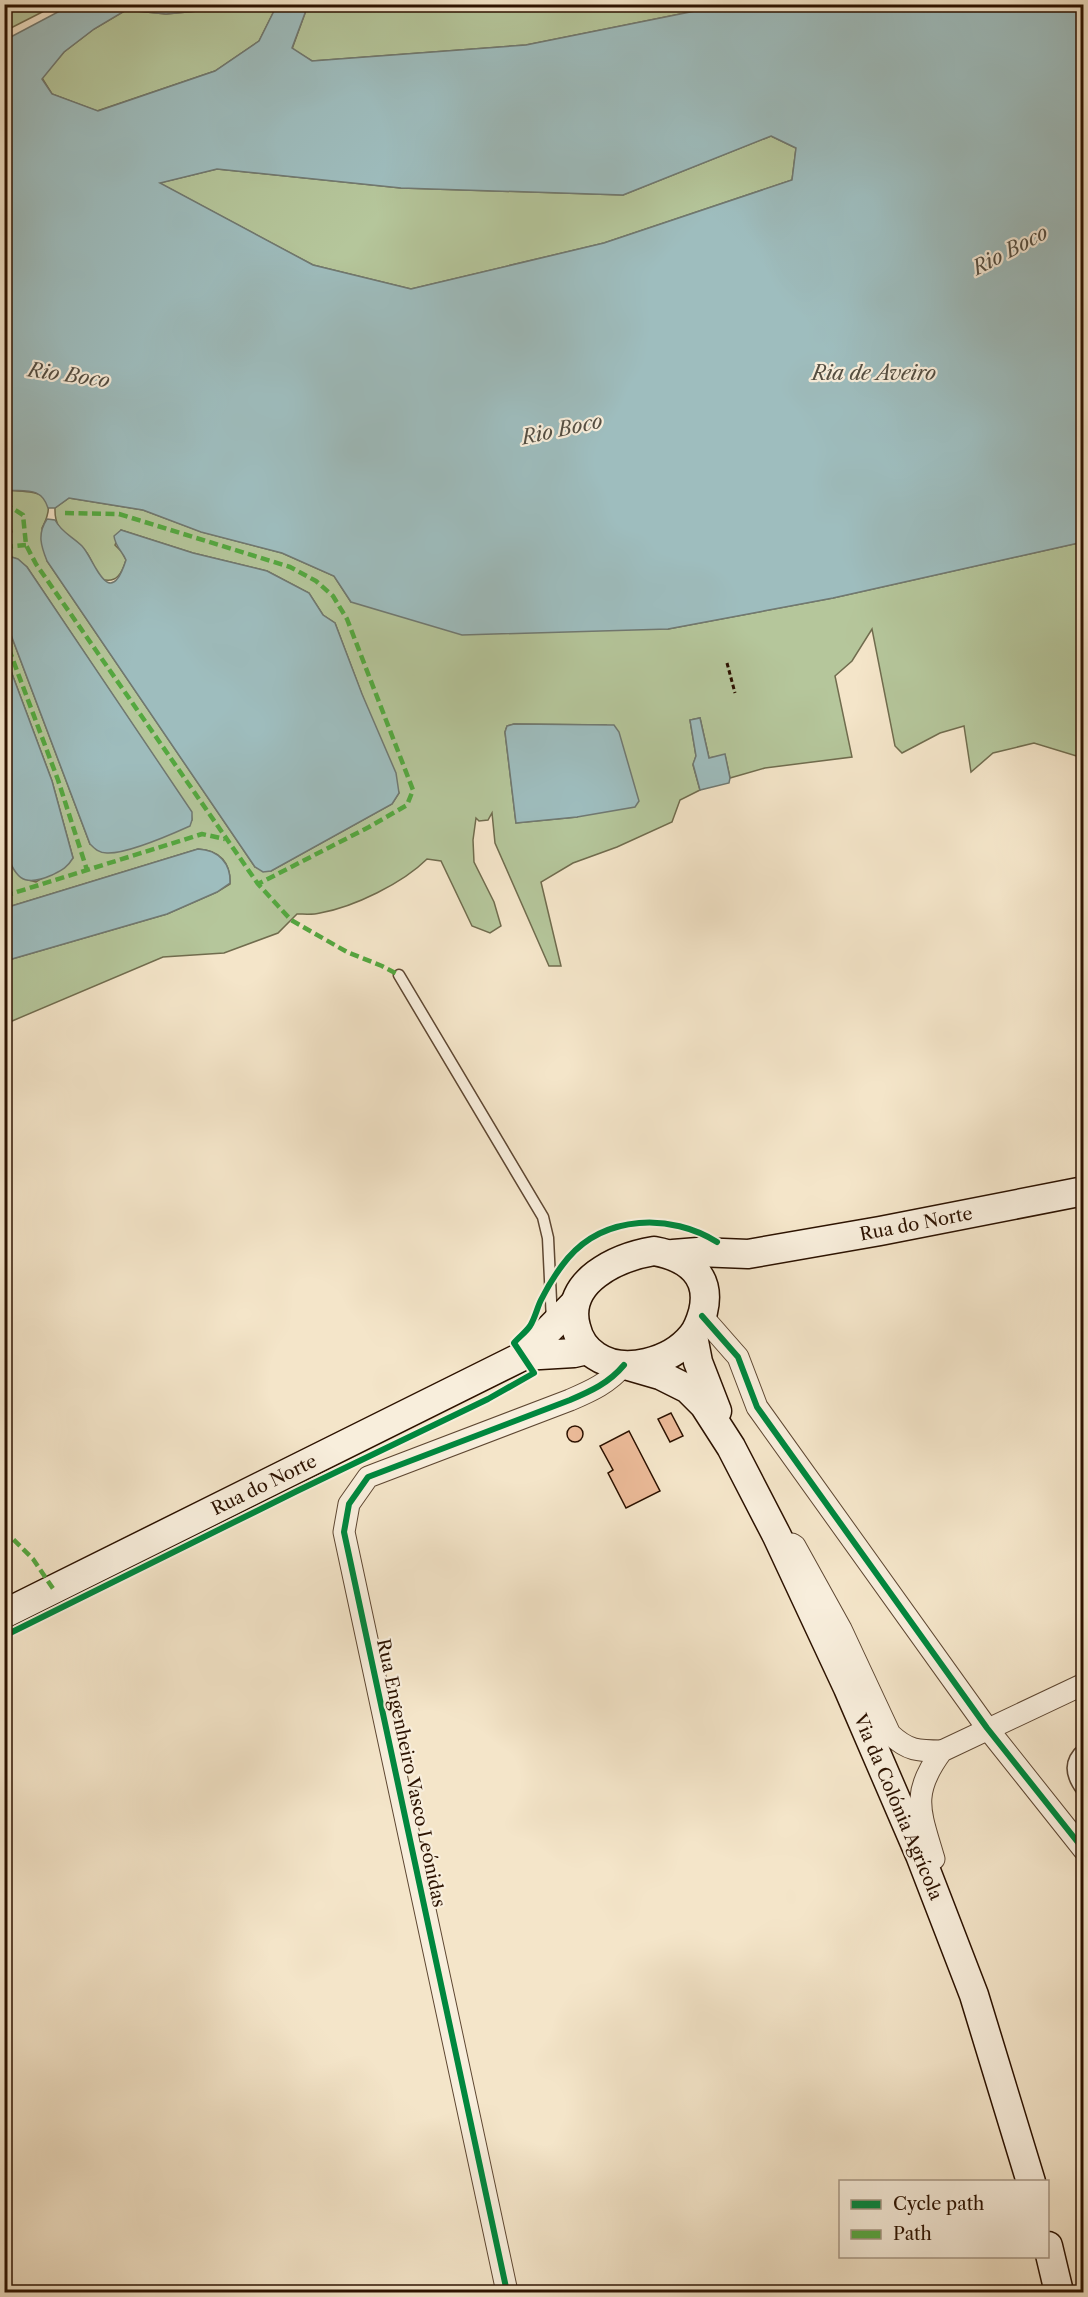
<svg xmlns="http://www.w3.org/2000/svg" width="1088" height="2297" font-family="'Libre Caslon Text',serif">
	<style>
		.green { fill: #b5c69b; stroke: #706c4e; stroke-width: 1.5; fill-rule: evenodd }
		.water { fill: #9ebdbe; stroke: #707972; stroke-width: 1.5; fill-rule: evenodd }
		.building { fill: #ebba98; stroke: #2c1200; stroke-width: 1.5 }
		.lines { fill: none; stroke-linecap: round; stroke-linejoin: round }
		.lane-casing { stroke: #5e4732; stroke-width: 13 }
		.street-casing { stroke: #5e4732; stroke-width: 23 }
		.secondary-casing { stroke: #2c1200; stroke-width: 31 }
		.path { stroke: #2c1200; stroke-width: 3; stroke-dasharray: 4.5 3; stroke-linecap: butt }
		.lane { stroke: #f8eedc; stroke-width: 10 }
		.street { stroke: #f8eedc; stroke-width: 21 }
		.secondary { stroke: #f8eedc; stroke-width: 28 }
		.quiet { stroke: #54a840; stroke-width: 4.5; stroke-dasharray: 9 4.5; stroke-linecap: butt }
		.cycleway-casing { stroke: #f8eedc; stroke-width: 10 }
		.cycleway { stroke: #00873e; stroke-width: 6 }
		.labels { text-anchor: middle; dominant-baseline: central; stroke-width: 4.5; stroke-linejoin: round; paint-order: stroke }
		.street-label { font-size: 18px; fill: #2c1200; stroke: #f8eedc }
		.water-label { font-size: 20px; font-style: italic; fill: #544e42; stroke: #f8eedc }
	</style>
	<rect width="100%" height="100%" fill="#f4e5c9"/>
	<filter id="stains"><feTurbulence type="fractalNoise" baseFrequency=".00333" numOctaves="4"/><feColorMatrix values="0 0 0 0 .2 0 0 0 0 .09 0 0 0 0 .02 0 0 0 .5 -.17"/></filter>
	<radialGradient id="worn" r=".72"><stop offset=".6" stop-color="#630" stop-opacity="0"/><stop offset="1" stop-color="#630" stop-opacity=".3"/></radialGradient>
	<g class="green">
		<path d="M5,4H56V5L5,31Z"/>
		<path d="M212,5H277L259,41L215,71L97,111L52,94L42,78L64,52L94,29L126,10L166,14L208,10Z"/>
		<path d="M308,5H725L526,45L312,61L292,49Z"/>
		<path d="M771,136L796,148L792,180L604,243L411,289L313,265L159,183L217,169L401,188L623,195Z"/>
		<path d="M5,490C32,492 62,490 42,528L47,561L255,867L271,871L392,804L399,793L335,623L323,615L309,593L267,571L193,553L121,530L115,545L122,552L126,560C122,573 117,584 101,579C95,571 93,562 87,553C74,533 54,537 55,508L69,498L143,510L202,532L282,553L334,576L351,602L668,629L833,598L1083,542V758L1034,743L993,753L971,772L964,726L940,733L902,753L895,746L872,629L852,661L835,676L852,757L765,768L730,778L725,755L709,758L700,718L690,720L696,756L693,765L700,790L680,800L672,822L617,847L573,863L541,882L561,966H549L495,843L492,813L488,820L479,821L476,818L473,840L474,862L494,902L501,926L490,933L472,926L441,861L427,859C403,883 354,907 320,913C313,915 304,914 297,914L278,933L224,953L163,957L5,1024V961L167,914L217,892L230,884C231,863 220,850 198,849L5,908L4,849C12,867 14,878 36,882L73,858L52,781L5,655V619L90,844L192,820L191,812L27,567L17,559L5,555V537L12,532L9,520L5,519ZM514,724L606,725L577,817L516,823L505,732L507,726Z"/>
	</g>
	<g class="water">
		<path d="M1043,4L1064,10L1083,5V542L833,598L668,629L462,635L351,602L334,576L282,553L201,532L143,510L69,498L55,508H48C41,486 25,492 5,490V40L71,5H212L208,10L166,14L126,10L94,29L64,52L42,79L52,94L98,111L215,71L259,41L277,5H308L292,48L312,61L526,45L725,5ZM771,136L796,148L792,180L604,243L411,289L313,265L160,183L217,169L401,188L623,195Z"/>
		<path d="M47,519L55,520C62,533 72,536 82,546C95,560 109,613 126,560C122,551 115,546 114,536L121,530L193,553L267,571L309,593L323,615L335,623L362,694L396,773L399,793L392,804L271,871L263,872L255,867L47,561C41,546 37,534 47,519Z"/>
		<path d="M5,555L18,559L27,567L192,812V820L190,826C170,835 127,854 107,853C99,853 95,849 90,844L5,619Z"/>
		<path d="M5,655L52,781L73,858C67,868 62,870 52,875C21,889 15,876 5,849Z"/>
		<path d="M700,718L709,758L725,754L730,778L729,783L700,790L693,764L696,756L690,720Z"/>
		<path d="M514,724L614,725L619,732L639,801L635,807L577,817L516,823L505,732L507,726Z"/>
		<path d="M198,849C219,850 231,864 230,883L217,892L167,914L5,961V908Z"/>
	</g>
	<g class="building">
		<path d="M671,1413L683,1436L670,1442L658,1419Z"/>
		<circle cx="575" cy="1434" r="8"/>
		<path d="M629,1431L660,1491L626,1508L608,1473L613,1470L600,1446Z"/>
	</g>
	<g class="lines">
		<defs>
			<g id="lane">
				<path d="M399,975L543,1217L548,1238L552,1321"/>
				<path d="M1084,1748C1067,1762 1071,1777 1084,1793"/>
			</g>
			<g id="street">
				<path d="M702,1316L738,1357L757,1407L987,1728L1084,1850"/>
				<path d="M792,1544L795,1546L841,1629L890,1734C908,1751 918,1751 942,1751"/>
				<path d="M934,1859C920,1811 910,1794 942,1751L1084,1684"/>
				<path d="M507,2292L344,1532L349,1504L368,1477L570,1400C591,1391 609,1383 624,1365"/>
			</g>
			<g id="secondary">
				<path d="M654,1251C687,1257 712,1275 703,1312C701,1319 697,1330 692,1336C671,1362 624,1375 596,1356C585,1349 579,1340 576,1327C563,1281 618,1257 654,1251Z"/>
				<path d="M673,1254L698,1252L748,1254L880,1231L1084,1191"/>
				<path d="M693,1336L698,1362L717,1411"/>
				<path d="M523,1356L574,1353L587,1350"/>
				<path d="M629,1366L660,1375L688,1389L704,1405L731,1447L777,1536L848,1688L920,1855L974,1995L1031,2182"/>
				<path d="M4,1614L523,1356L574,1304"/>
				<path d="M1048,2246L1059,2292"/>
			</g>
		</defs>
		<use href="#lane" class="lane-casing"/>
		<use href="#street" class="street-casing"/>
		<use href="#secondary" class="secondary-casing"/>
		<path class="path" d="M727,663L735,693"/>
		<use href="#lane" class="lane"/>
		<use href="#street" class="street"/>
		<use href="#secondary" class="secondary"/>
		<g class="quiet">
			<path d="M4,14L24,4"/>
			<path d="M4,503L23,515L26,545L36,564L258,884L291,920L347,952L382,966L399,975"/>
			<path d="M65,513L119,514L290,567L316,581L333,596L347,619L413,790L407,805L369,827L258,884"/>
			<path d="M4,547L26,545"/>
			<path d="M4,636L58,780L87,870"/>
			<path d="M4,877L11,894"/>
			<path d="M4,896L202,834L225,839"/>
			<path d="M4,1530L33,1559L54,1590"/>
		</g>
		<defs>
			<g id="cycleway">
				<path d="M702,1316L738,1357L757,1407L987,1728L1084,1850"/>
				<path d="M4,1636L297,1491L488,1399L534,1373L514,1343C519,1337 526,1332 530,1326C535,1318 537,1308 541,1300C548,1286 558,1270 568,1258C605,1215 671,1213 717,1242"/>
				<path d="M507,2292L344,1532L349,1504L368,1477L570,1400C591,1391 609,1383 624,1365"/>
			</g>
		</defs>
		<use href="#cycleway" class="cycleway-casing"/>
		<use href="#cycleway" class="cycleway"/>
	</g>
	<g class="labels">
		<g class="street-label">
			<text transform="translate(916 1224) rotate(-11)">Rua do Norte</text>
			<text transform="translate(264 1485) rotate(-26)">Rua do Norte</text>
			<text transform="translate(411 1773) rotate(78)">Rua Engenheiro Vasco Leónidas</text>
			<text transform="translate(898 1807) rotate(67)">Via da Colónia Agrícola</text>
		</g>
		<g class="water-label">
			<text transform="translate(1010 250) rotate(-28)">Rio Boco</text>
			<text x="874" y="373">Ria de Aveiro</text>
			<text transform="translate(69 375) rotate(8)">Rio Boco</text>
			<text transform="translate(562 429) rotate(-12)">Rio Boco</text>
		</g>
	</g>
	<rect width="1088" height="2297" fill="none" stroke="#f4e5c9" stroke-width="24"/>
	<rect x="6" y="6" width="1076" height="2285" fill="none" stroke="#2c1200" stroke-width="3"/>
	<rect x="12" y="12" width="1064" height="2273" fill="none" stroke="#2c1200" stroke-width="1.5"/>
	<rect x="839" y="2180" width="210" height="78" fill="#f8eedc" stroke="#a69684" stroke-width="1.5"/>
	<rect x="851" y="2200" width="30" height="9" fill="#00873e" stroke="#a69684" stroke-width="1.5"/>
	<text x="893" y="2210" font-size="18" fill="#2c1200">Cycle path</text>
	<rect x="851" y="2230" width="30" height="9" fill="#54a840" stroke="#a69684" stroke-width="1.5"/>
	<text x="893" y="2240" font-size="18" fill="#2c1200">Path</text>
	<rect width="100%" height="100%" filter="url(#stains)"/>
	<rect width="100%" height="100%" fill="url(#worn)"/>
</svg>
